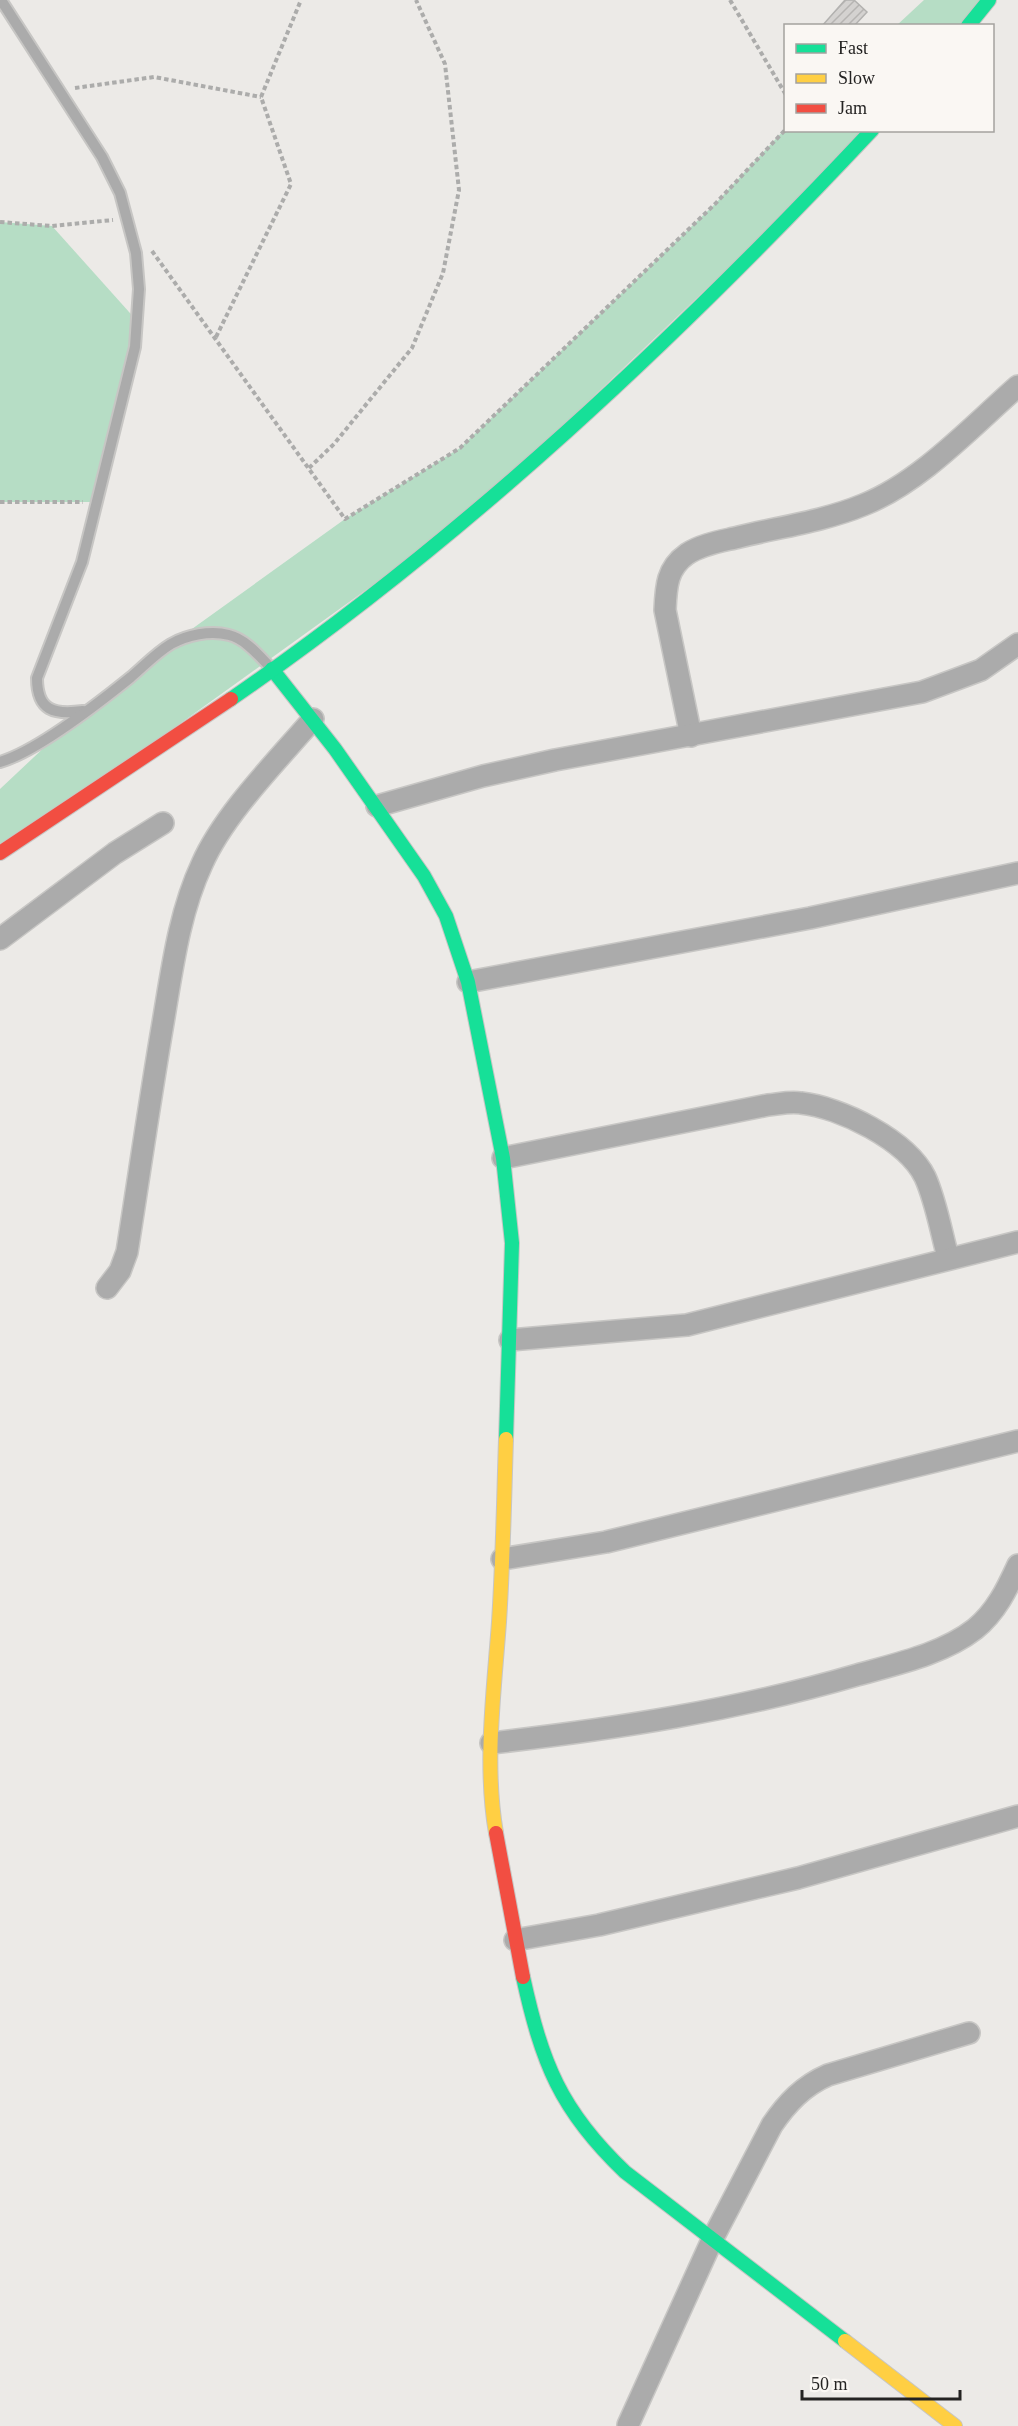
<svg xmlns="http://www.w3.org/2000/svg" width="1018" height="2426" font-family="'Times New Roman',serif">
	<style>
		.green { fill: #b6ddc5 }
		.building { fill: url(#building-hatch); stroke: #b3b2b0; stroke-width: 1.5 }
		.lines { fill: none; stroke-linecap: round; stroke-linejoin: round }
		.lane-casing { stroke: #c7c6c4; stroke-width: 14 }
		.street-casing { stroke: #c7c6c4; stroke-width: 24 }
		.fast-casing { stroke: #c7c6c4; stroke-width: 16 }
		.slow-casing { stroke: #c7c6c4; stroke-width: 16 }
		.jam-casing { stroke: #c7c6c4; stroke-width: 16 }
		.path { stroke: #acacab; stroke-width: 4; stroke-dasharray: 4.5 3; stroke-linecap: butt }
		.lane { stroke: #ababab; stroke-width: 10 }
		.street { stroke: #ababab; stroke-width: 21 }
		.fast { stroke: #16e098; stroke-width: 14 }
		.slow { stroke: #ffcf43; stroke-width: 14 }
		.jam { stroke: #f24e42; stroke-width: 14 }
	</style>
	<defs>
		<pattern id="building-hatch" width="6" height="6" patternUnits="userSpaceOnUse" patternTransform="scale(1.5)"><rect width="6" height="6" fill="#d4d2d0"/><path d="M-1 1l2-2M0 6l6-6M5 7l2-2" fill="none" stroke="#b6b4b2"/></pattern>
	</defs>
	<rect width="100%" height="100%" fill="#eceae7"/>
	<g class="green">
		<path d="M924,0H989L968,25L896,26Z"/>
		<path d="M785,129L872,131L466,518L0,853V789L83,711L171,644L345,519L460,448L715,204Z"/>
		<path d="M0,222L52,226L138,322L96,502H0Z"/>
	</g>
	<path class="building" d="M845,0H854L867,12L854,26H822Z"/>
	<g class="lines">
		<defs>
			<g id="lane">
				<path d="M1,0L102,157L120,193L136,253L139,289L135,347L82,562L37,678C37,711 54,715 83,711"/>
				<path d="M0,762C38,751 100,702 131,677C144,666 156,653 171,644C187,635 210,630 229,635C246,639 260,657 272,669"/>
			</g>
			<g id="street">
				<path d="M691,736L665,610C666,586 667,568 687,554C702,544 723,541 739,537C780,527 824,521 863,505C921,482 972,426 1018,386"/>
				<path d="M377,806L483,776L555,760L922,692L981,670L1018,644"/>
				<path d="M0,939L115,853L163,823"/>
				<path d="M468,982L810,918L1018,873"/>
				<path d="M503,1158L768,1105C779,1104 790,1101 801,1103C840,1107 907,1140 925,1177C936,1201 941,1232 948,1257"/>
				<path d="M107,1288L120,1271L127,1252C139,1176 150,1099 163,1023C172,970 179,913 202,864C224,814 277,761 313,719"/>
				<path d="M510,1340L687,1325L1018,1242"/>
				<path d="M502,1559L606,1542L1018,1441"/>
				<path d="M491,1743C615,1729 737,1710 857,1675C896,1664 943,1654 975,1629C996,1612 1007,1589 1018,1565"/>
				<path d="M515,1940L599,1925L798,1878L1018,1816"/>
				<path d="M628,2425L713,2238L772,2125C787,2103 803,2086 828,2075L969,2033"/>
			</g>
			<g id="fast">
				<path d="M968,26L989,0"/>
				<path d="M272,669L335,749L424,876L446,916L468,982L503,1158L512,1243L506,1439"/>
				<path d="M231,699C466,537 677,338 872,130"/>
				<path d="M523,1977C542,2063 560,2110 625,2172L845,2341"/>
			</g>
			<g id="slow">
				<path d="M496,1833C484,1764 494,1692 499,1622C503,1561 504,1500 506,1439"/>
				<path d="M845,2341L955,2426"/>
			</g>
			<g id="jam">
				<path d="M0,853L231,699"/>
				<path d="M496,1833L523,1977"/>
			</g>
		</defs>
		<use href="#lane" class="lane-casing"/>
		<use href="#street" class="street-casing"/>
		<use href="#fast" class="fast-casing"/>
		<use href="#slow" class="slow-casing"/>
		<use href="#jam" class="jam-casing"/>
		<g class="path">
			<path d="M730,0L786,95"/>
			<path d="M75,88L154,77L261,97"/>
			<path d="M0,222L52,226L113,220"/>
			<path d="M152,251L345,519L460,448L715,204L786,129"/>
			<path d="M216,337L291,184L261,97L301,0"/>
			<path d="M309,468L334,444L412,348L443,273L459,190L445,64L416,0"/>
			<path d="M0,502H83"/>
		</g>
		<use href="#lane" class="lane"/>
		<use href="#street" class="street"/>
		<use href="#fast" class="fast"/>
		<use href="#slow" class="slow"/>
		<use href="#jam" class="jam"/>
	</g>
	<rect x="784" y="24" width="210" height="108" fill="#faf7f3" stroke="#a4a29f" stroke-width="1.5"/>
	<rect x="796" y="44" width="30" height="9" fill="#16e098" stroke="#a4a29f" stroke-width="1.5"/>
	<text x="838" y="54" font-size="18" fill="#242322">Fast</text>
	<rect x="796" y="74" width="30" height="9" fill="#ffcf43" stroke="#a4a29f" stroke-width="1.5"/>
	<text x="838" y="84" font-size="18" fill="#242322">Slow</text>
	<rect x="796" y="104" width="30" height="9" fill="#f24e42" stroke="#a4a29f" stroke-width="1.5"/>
	<text x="838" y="114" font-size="18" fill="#242322">Jam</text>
	<path d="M802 2390v9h158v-9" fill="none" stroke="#242322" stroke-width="3"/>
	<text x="811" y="2390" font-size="18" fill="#242322" stroke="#faf7f3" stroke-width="4.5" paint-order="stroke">50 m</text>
</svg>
